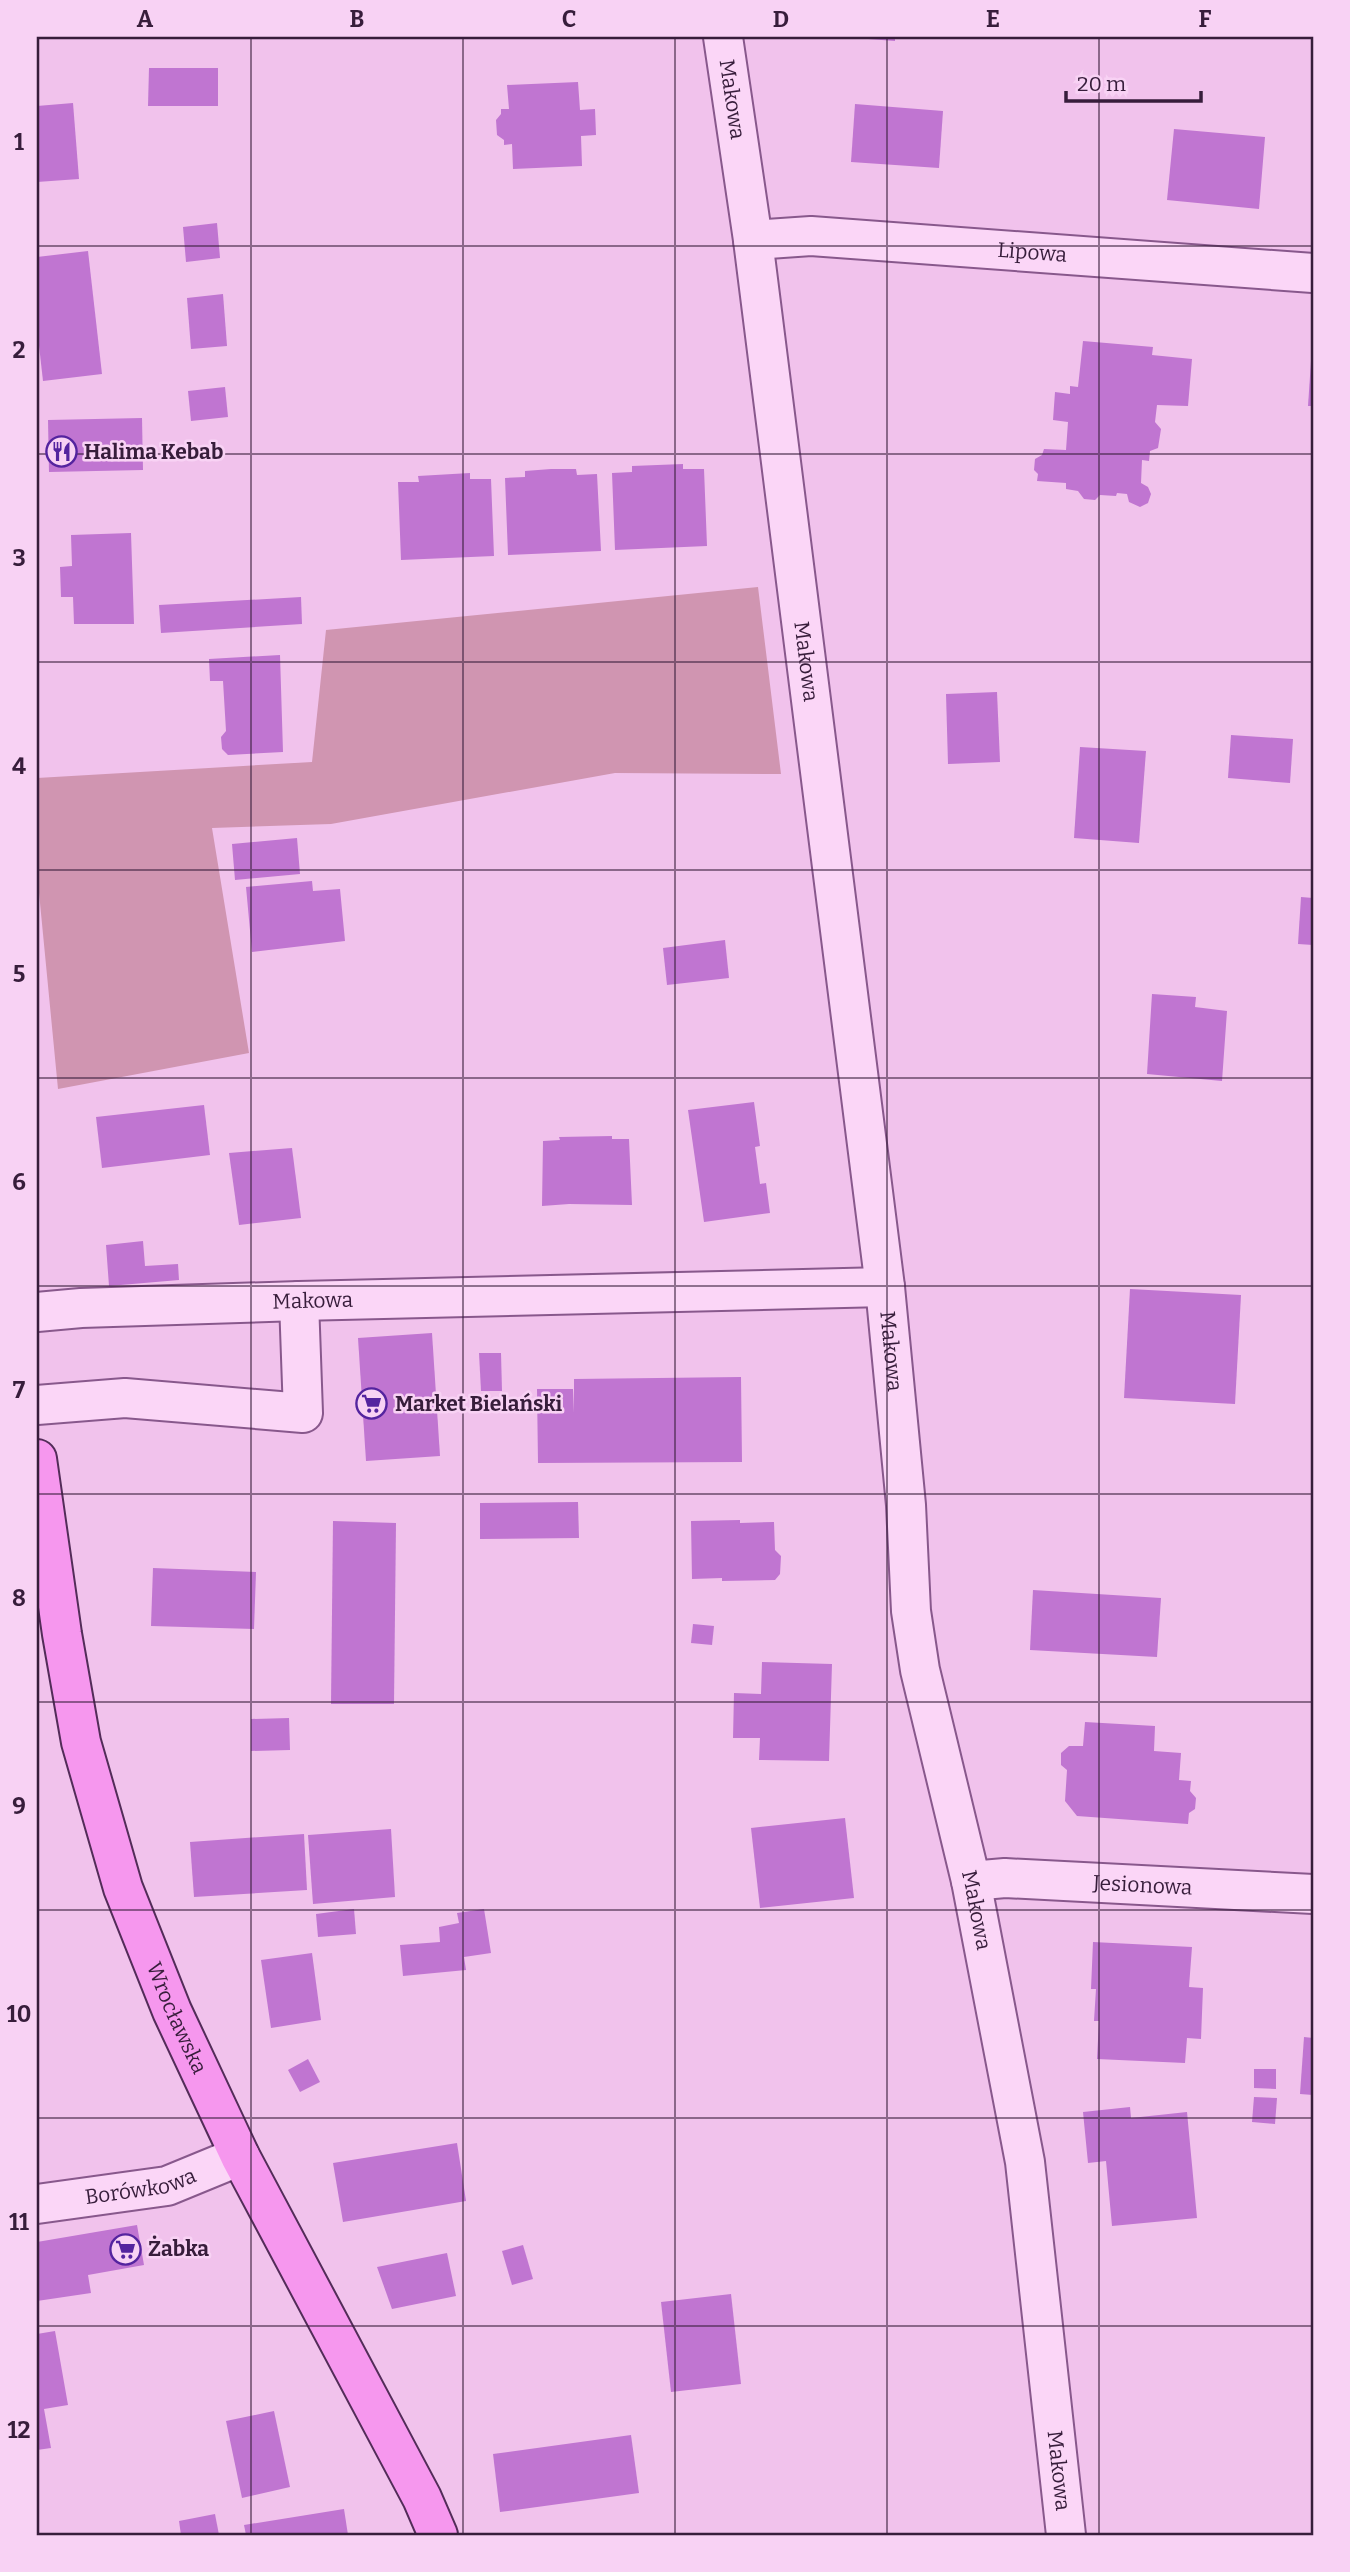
<svg xmlns="http://www.w3.org/2000/svg" width="1350" height="2572" font-family="Bitter,serif">
	<style>
		.green { fill: #d095b1 }
		.building { fill: #c075d1 }
		.lines { fill: none; stroke-linecap: round; stroke-linejoin: round }
		.minor-casing { stroke: #88588c; stroke-width: 42 }
		.major-casing { stroke: #532c59; stroke-width: 42 }
		.minor { stroke: #fbd6f7; stroke-width: 38 }
		.major { stroke: #f697ee; stroke-width: 38 }
		.grid { fill: none; stroke: #371d3b; stroke-width: 2; stroke-opacity: 0.55 }
		.labels { text-anchor: middle; dominant-baseline: central; stroke-width: 5; stroke-linejoin: round; paint-order: stroke }
		.street-label { font-size: 21px; fill: #371d3b; stroke: #f8d2f4 }
		.poi-label { font-size: 21px; font-weight: bold; fill: #371d3b; stroke: #f8d2f4; text-anchor: start }
		.neatline { fill: none; stroke: #371d3b; stroke-width: 2.5 }
		.grid-label { font-size: 23px; text-anchor: middle; font-weight: bold; fill: #371d3b }
	</style>
	<rect width="100%" height="100%" fill="#f1c2ec"/>
	<path class="green" d="M758,587L781,774L615,773L331,824L212,828L249,1053L58,1089L37,872V778L312,762L326,630Z"/>
	<g class="building">
		<path d="M868,37H895V41L868,39Z"/>
		<path d="M149,68H218V106H148Z"/>
		<path d="M578,82L580,110L595,109L596,135L581,136L582,166L513,169L512,144L504,145V140L497,135L496,120L501,114V109H509L507,85Z"/>
		<path d="M73,103L79,179L37,182V106Z"/>
		<path d="M855,104L943,111L939,168L851,162Z"/>
		<path d="M1174,129L1265,137L1259,209L1167,200Z"/>
		<path d="M217,223L220,258L186,262L183,227Z"/>
		<path d="M88,251L102,374L43,381L37,328V257Z"/>
		<path d="M223,294L227,346L191,349L187,298Z"/>
		<path d="M1083,341L1153,347L1152,355L1192,359L1188,406L1157,405L1155,422L1161,429L1158,448L1150,451L1149,461L1142,460L1141,483L1148,487L1151,494L1148,503L1140,507L1129,502L1127,494L1117,493L1116,496L1100,495L1095,500L1084,499L1078,491L1066,489V483L1037,481L1038,474L1034,470L1035,459L1042,455L1044,449L1066,450L1068,422L1053,420L1055,392L1070,394V386L1078,387Z"/>
		<path d="M1311,361H1313V406H1308Z"/>
		<path d="M225,387L228,417L191,421L188,391Z"/>
		<path d="M142,418L143,470L49,472L48,420Z"/>
		<path d="M683,464V469H704L707,546L615,550L612,473L632,472V466Z"/>
		<path d="M551,469H576L577,475L597,474L601,551L508,555L505,478L525,477V471Z"/>
		<path d="M470,473V479H491L494,556L401,560L398,482H419L418,476Z"/>
		<path d="M131,533L134,624H74L73,597H61L60,567L72,566L71,535Z"/>
		<path d="M301,597L302,624L161,633L159,605Z"/>
		<path d="M280,655L283,752L228,755L222,749L221,737L226,731L223,681H210L209,659Z"/>
		<path d="M997,692L1000,762L948,764L946,694Z"/>
		<path d="M1231,735L1293,739L1290,783L1228,778Z"/>
		<path d="M1080,747L1146,751L1139,843L1074,838Z"/>
		<path d="M297,838L300,874L235,880L232,844Z"/>
		<path d="M312,881L313,891L340,889L345,941L252,952L246,887Z"/>
		<path d="M1301,897L1313,898V945L1298,944Z"/>
		<path d="M725,940L729,978L667,985L663,948Z"/>
		<path d="M1152,994L1196,997L1195,1007L1227,1011L1222,1081L1147,1074Z"/>
		<path d="M754,1102L760,1146L755,1147L760,1184L766,1183L770,1213L704,1222L688,1110Z"/>
		<path d="M204,1105L210,1155L102,1168L96,1117Z"/>
		<path d="M612,1136V1139H629L632,1205L569,1204L542,1206L543,1141L560,1140L559,1137Z"/>
		<path d="M292,1148L301,1218L239,1225L229,1153Z"/>
		<path d="M143,1241L145,1266L178,1264L179,1280L109,1286L106,1245Z"/>
		<path d="M1130,1289L1241,1295L1235,1404L1124,1398Z"/>
		<path d="M432,1333L440,1456L366,1461L358,1338Z"/>
		<path d="M479,1353H501L502,1391H481Z"/>
		<path d="M741,1377L742,1462L538,1463L537,1389H573L574,1413V1379Z"/>
		<path d="M578,1502L579,1538L480,1539V1503Z"/>
		<path d="M740,1520V1523L774,1522L775,1550L781,1556L780,1574L775,1580L722,1581V1578L692,1579L691,1521Z"/>
		<path d="M333,1521L396,1523L394,1704H331Z"/>
		<path d="M153,1568L256,1572L254,1629L151,1626Z"/>
		<path d="M1033,1590L1161,1598L1157,1657L1030,1650Z"/>
		<path d="M693,1624L714,1626L712,1645L691,1643Z"/>
		<path d="M762,1662L832,1664L829,1761L759,1760L760,1738H733L734,1693L761,1694Z"/>
		<path d="M289,1718L290,1750L251,1751V1719Z"/>
		<path d="M1085,1722L1155,1726L1154,1751L1181,1753L1179,1780L1191,1781L1190,1791L1196,1798L1195,1809L1189,1813L1188,1824L1077,1816L1065,1801L1067,1770L1061,1765V1753L1069,1746H1083Z"/>
		<path d="M845,1818L854,1898L760,1908L751,1828Z"/>
		<path d="M391,1829L395,1897L313,1904L308,1835Z"/>
		<path d="M304,1834L307,1890L194,1897L190,1842Z"/>
		<path d="M354,1909L356,1934L318,1937L316,1914Z"/>
		<path d="M484,1909L491,1953L464,1957L466,1970L403,1976L400,1945L440,1942L439,1927L459,1923L457,1913Z"/>
		<path d="M1093,1942L1192,1947L1189,1987L1203,1988L1201,2039L1187,2038L1185,2063L1097,2059L1099,2021H1094L1096,1989H1091Z"/>
		<path d="M312,1953L321,2020L271,2028L261,1960Z"/>
		<path d="M1304,2037L1313,2038V2095L1300,2094Z"/>
		<path d="M308,2059L320,2082L300,2092L288,2070Z"/>
		<path d="M1254,2069H1276V2089L1254,2088Z"/>
		<path d="M1254,2097L1277,2098L1275,2124L1252,2122Z"/>
		<path d="M1130,2107L1131,2118L1187,2112L1197,2218L1112,2226L1106,2161L1088,2163L1083,2112Z"/>
		<path d="M457,2143L466,2201L343,2222L333,2163Z"/>
		<path d="M137,2225L144,2265L88,2275L91,2293L37,2301V2242Z"/>
		<path d="M523,2245L533,2279L512,2285L502,2251Z"/>
		<path d="M447,2253L456,2296L392,2309L377,2267Z"/>
		<path d="M731,2294L741,2384L671,2392L661,2302Z"/>
		<path d="M55,2331L68,2405L44,2409L51,2448L37,2450V2334Z"/>
		<path d="M274,2411L290,2487L242,2498L226,2421Z"/>
		<path d="M631,2435L639,2493L500,2512L493,2454Z"/>
		<path d="M344,2509L348,2535H246L244,2525Z"/>
		<path d="M215,2514L219,2535H181L179,2521Z"/>
	</g>
	<g class="lines">
		<defs>
			<g id="minor">
				<path id="s1" d="M723,37L753,240L885,1287L906,1505L911,1611L920,1670L971,1881L1025,2162L1066,2535"/>
				<path id="s2" d="M753,240L811,236L1313,273"/>
				<path id="s3" d="M37,1312L81,1308L299,1301L885,1287"/>
				<path d="M37,1405L125,1398L303,1413L299,1301"/>
				<path id="s4" d="M971,1881L1005,1878L1313,1894"/>
				<path id="s5" d="M37,2204L167,2186L240,2156"/>
			</g>
			<g id="major">
				<path id="s6" d="M37,1459L62,1634L81,1742L123,1888L172,2011L240,2156L422,2498L438,2535"/>
			</g>
		</defs>
		<use href="#minor" class="minor-casing"/>
		<use href="#major" class="major-casing"/>
		<use href="#minor" class="minor"/>
		<use href="#major" class="major"/>
	</g>
	<path class="grid" d="M251,37V2535M463,37V2535M675,37V2535M887,37V2535M1099,37V2535M37,246H1313M37,454H1313M37,662H1313M37,870H1313M37,1078H1313M37,1286H1313M37,1494H1313M37,1702H1313M37,1910H1313M37,2118H1313M37,2326H1313"/>
	<defs>
		<symbol id="restaurant-ring" viewBox="-11 -11 22 22"><circle r="9.5" fill="#f8d2f4" stroke="#54249f" stroke-width="1.5"/><path d="M-5-6h1v4h1v-4h1v4h1v-4h1v5L-1.5 .5V6h-2V.5L-5-1ZM5-6V6H3V1.5H1.5Q1.5-4 5-6Z" fill="#54249f"/></symbol>
		<symbol id="supermarket-ring" viewBox="-11 -11 22 22"><circle r="9.5" fill="#f8d2f4" stroke="#54249f" stroke-width="1.5"/><path d="M-6-5.5h2.5l.6 2H6L4.5 2H-2.5L-4.4-4H-6ZM-1.5 3.2a1.3 1.3 0 1 0 .1 0ZM3 3.2a1.3 1.3 0 1 0 .1 0Z" fill="#54249f"/></symbol>
	</defs>
	<g fill-rule="evenodd">
		<use href="#restaurant-ring" x="44" y="434" width="35" height="35"/>
		<use href="#supermarket-ring" x="354" y="1386" width="35" height="35"/>
		<use href="#supermarket-ring" x="108" y="2232" width="35" height="35"/>
	</g>
	<g class="labels">
		<g class="street-label">
			<text stroke="none"><textPath href="#s1" startOffset="63">Makowa</textPath></text>
			<text stroke="none"><textPath href="#s2" startOffset="280">Lipowa</textPath></text>
			<text stroke="none"><textPath href="#s1" startOffset="630">Makowa</textPath></text>
			<text stroke="none"><textPath href="#s3" startOffset="276">Makowa</textPath></text>
			<text stroke="none"><textPath href="#s1" startOffset="1325">Makowa</textPath></text>
			<text stroke="none"><textPath href="#s4" startOffset="172">Jesionowa</textPath></text>
			<text stroke="none"><textPath href="#s1" startOffset="1892">Makowa</textPath></text>
			<text stroke="none"><textPath href="#s6" startOffset="579">Wrocławska</textPath></text>
			<text stroke="none"><textPath href="#s5" startOffset="105">Borówkowa</textPath></text>
			<text stroke="none"><textPath href="#s1" startOffset="2459">Makowa</textPath></text>
		</g>
		<g class="poi-label">
			<text x="84" y="452">Halima Kebab</text>
			<text x="395" y="1404">Market Bielański</text>
			<text x="148" y="2249">Żabka</text>
		</g>
	</g>
	<rect width="1350" height="2572" fill="none" stroke="#f8d2f4" stroke-width="77"/>
	<path d="M1066 91v10h135v-10" fill="none" stroke="#371d3b" stroke-width="3.5"/>
	<text x="1077" y="91" font-size="21" fill="#371d3b" stroke="#f8d2f4" stroke-width="5" paint-order="stroke">20 m</text>
	<rect x="38" y="38" width="1274" height="2496" class="neatline"/>
	<g class="grid-label">
		<text x="145" y="27">A</text>
		<text x="357" y="27">B</text>
		<text x="569" y="27">C</text>
		<text x="781" y="27">D</text>
		<text x="993" y="27">E</text>
		<text x="1205" y="27">F</text>
		<text x="19" y="150">1</text>
		<text x="19" y="358">2</text>
		<text x="19" y="566">3</text>
		<text x="19" y="774">4</text>
		<text x="19" y="982">5</text>
		<text x="19" y="1190">6</text>
		<text x="19" y="1398">7</text>
		<text x="19" y="1606">8</text>
		<text x="19" y="1814">9</text>
		<text x="19" y="2022">10</text>
		<text x="19" y="2230">11</text>
		<text x="19" y="2438">12</text>
	</g>
</svg>
